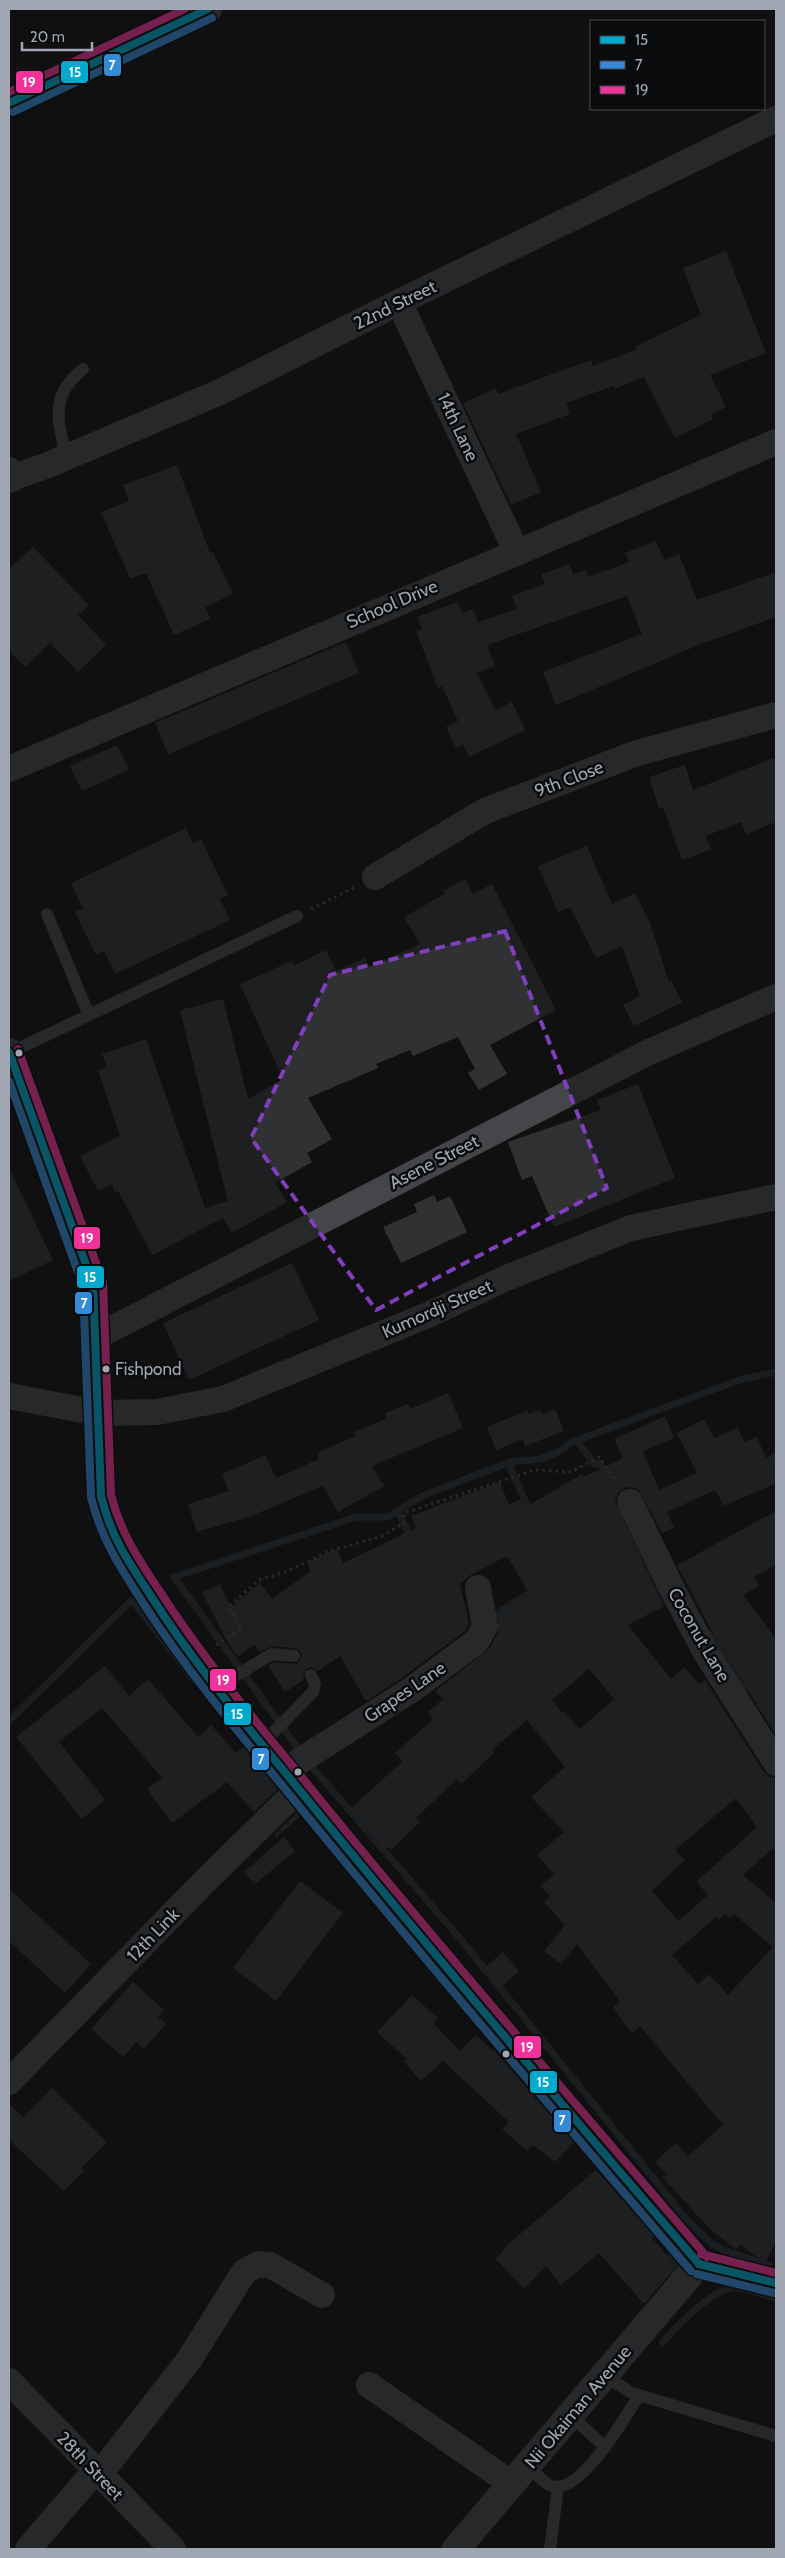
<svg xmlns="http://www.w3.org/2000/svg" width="785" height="2558" font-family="Cabin,sans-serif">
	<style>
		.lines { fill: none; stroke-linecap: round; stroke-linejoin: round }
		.stream { stroke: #273035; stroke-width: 7 }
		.building { fill: #303133; fill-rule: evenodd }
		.path { stroke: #46474b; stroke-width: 3; stroke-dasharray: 2.5 4; stroke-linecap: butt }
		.service { stroke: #444649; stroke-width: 12 }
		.minor { stroke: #444649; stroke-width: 26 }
		.tertiary { stroke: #444649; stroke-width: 28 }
		.bus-1-casing { stroke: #0a0b0c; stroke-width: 11 }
		.bus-2-casing { stroke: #0a0b0c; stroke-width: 11 }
		.bus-3-casing { stroke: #0a0b0c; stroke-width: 11 }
		.bus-1 { stroke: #00a9ce; stroke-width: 8 }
		.bus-2 { stroke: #338bd7; stroke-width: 8 }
		.bus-3 { stroke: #ef339a; stroke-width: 8 }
		.marked { fill: none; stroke: #813ebd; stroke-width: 4; stroke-dasharray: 10 6; stroke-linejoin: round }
		.bus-dot { fill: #a0a7b2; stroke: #0a0b0c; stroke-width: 2 }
		.labels { text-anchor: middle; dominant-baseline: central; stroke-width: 5; stroke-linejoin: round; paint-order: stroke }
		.bus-label { font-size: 17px; fill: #a0a7b2; stroke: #0a0b0c; text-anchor: start }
		.street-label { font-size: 18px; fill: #a0a7b2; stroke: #0a0b0c }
		.line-badge { stroke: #0a0b0c; stroke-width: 2 }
		.badge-label { font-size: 14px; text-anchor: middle; font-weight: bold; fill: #fff }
	</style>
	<rect width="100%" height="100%" fill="#101010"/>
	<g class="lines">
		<g class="stream">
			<path d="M577,1441L594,1464H600L608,1475"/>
			<path d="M510,1462L511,1470L530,1511L528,1513"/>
			<path d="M397,1511L412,1539"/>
			<path d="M489,1619L537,1588"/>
			<path d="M709,1634L743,1688"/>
			<path d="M563,1716L576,1730"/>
			<path d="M9,1721L132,1600L194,1680"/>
			<path d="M668,2247C673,2256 677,2268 673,2279"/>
			<path d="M769,2265L723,2250L712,2244L687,2220L463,1942L307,1761L174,1577L356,1517H388L422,1496L510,1462L540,1459L558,1452L572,1442L742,1379L776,1372"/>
			<path d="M663,2342C676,2327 713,2288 734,2288C748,2288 763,2295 776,2298"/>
		</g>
	</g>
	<g class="building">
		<path d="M726,251L766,353L710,375L726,407L711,414L713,419L675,438L644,377L615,389L613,386L566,403L570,414L516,434L541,492L511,505L463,403L496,388L498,394L591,360L593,366L637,349L636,346L701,315L683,268Z"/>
		<path d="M177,465L210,553L213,552L233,594L205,607L210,619L174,635L146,573L130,579L101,512L129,501L123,485Z"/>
		<path d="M656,541L664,560L679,554L697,600L776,572V617L701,644L556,705L543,672L642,634L627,596L487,645L495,666L477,673L495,710L512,702L525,730L469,757L463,744L456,748L446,727L458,721L442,686L438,688L416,631L422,629L417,617L458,602L462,613L473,609L478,622L517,609L512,596L545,584L541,574L570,564L573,574L586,570L588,577L629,562L625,553Z"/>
		<path d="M33,547L89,605L78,615L106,645L78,672L50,643L25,667L9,651V569Z"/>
		<path d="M346,642L359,673L168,754L155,723Z"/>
		<path d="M117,745L129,770L82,791L70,766Z"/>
		<path d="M776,757V822L746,834L741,822L706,836L711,850L682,860L663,807L659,809L649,777L685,765L693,790Z"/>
		<path d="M186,828L193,843L201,839L228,895L220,899L230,920L115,974L104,951L96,955L75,912L83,909L71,883Z"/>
		<path d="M587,846L612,904L635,893L650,923L669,982L671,980L682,1002L634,1026L623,1005L640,996L622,946L596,958L570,907L558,912L538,866Z"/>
		<path d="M465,879L473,894L492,884L556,1010L490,1045L507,1074L479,1090L468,1073L475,1069L458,1037L413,1056L410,1050L376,1064L378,1068L308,1098L332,1139L307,1153L312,1162L275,1183L287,1202L232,1233L223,1218L152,1255L118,1191L115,1192L112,1184L98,1191L80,1156L120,1136L98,1070L107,1067L102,1054L146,1039L205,1208L228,1201L180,1010L223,999L248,1099L283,1079L240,984L292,961L294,966L326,950L336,971L365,958L369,967L420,944L404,917L445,894L443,891Z"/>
		<path d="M638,1084L675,1178L554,1227L532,1176L522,1180L508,1142L601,1110L597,1100Z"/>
		<path d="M9,1168L53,1260L9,1281Z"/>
		<path d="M434,1195L437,1202L450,1196L467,1232L401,1263L383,1227L417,1212L414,1204Z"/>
		<path d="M292,1263L319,1320L189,1380L163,1323Z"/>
		<path d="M448,1393L463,1428L372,1466L384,1486L338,1512L323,1486L251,1516L197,1532L188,1504L229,1491L222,1474L265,1455L276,1478L319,1459L317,1453L356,1436L354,1432L387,1418L385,1413L408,1404L410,1409Z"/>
		<path d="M555,1409L564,1431L525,1446L523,1439L496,1450L487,1427L527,1411L528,1414L540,1410L542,1414Z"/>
		<path d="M665,1416L674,1438L643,1451L659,1490L697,1473L677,1433L704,1419L714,1438L738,1428L744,1442L757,1437L766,1458L776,1452V1483L724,1506L715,1490L667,1512L674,1528L662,1533L639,1490L632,1487L624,1488L618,1493L615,1501L664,1606L628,1625L671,1679L684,1667L699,1684L705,1680L763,1771L769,1776L776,1778V1852L773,1848L743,1875L776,1903V2241L766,2261L752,2254L741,2244L736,2250L709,2228L662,2177L667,2174L655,2162L676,2143L688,2156L723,2125L640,2026L632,2034L613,2007L620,2001L577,1944L561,1964L544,1951L565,1925L544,1902L550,1896L540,1886L554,1874L537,1855L564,1832L531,1797L565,1767L527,1720L492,1750L495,1752L461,1784L457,1779L416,1818L420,1822L391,1850L388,1847L385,1849L351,1808L403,1761L395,1753L433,1719L428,1712L443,1699L435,1691L490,1648L498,1632V1615L530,1594L507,1556L469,1576L460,1584L469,1624L465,1631L402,1678L366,1701L340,1656L318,1671L312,1667L307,1668L303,1674L304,1680L285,1692L268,1666L274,1662L297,1664L302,1657L301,1652L295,1648L273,1646L259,1652L254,1645L238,1657L226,1640L202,1592L220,1584L231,1607L260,1583L272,1599L311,1571L307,1562L337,1549L343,1563L416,1528L411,1516L500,1482L509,1505L522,1498L526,1507L582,1474L584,1477L623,1458L614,1439ZM589,1669L614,1699L577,1731L552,1700ZM736,1798L757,1827L696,1882L708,1895L678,1921L652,1891L685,1860L675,1850ZM725,1913L730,1918L734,1914L773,1947L728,1995L709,1974L698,1984L672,1955L716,1917L719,1920Z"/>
		<path d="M776,1511V1565L754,1577L759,1586L743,1595L776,1639V1735L718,1643L677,1565Z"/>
		<path d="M105,1666L129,1696L148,1679L198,1737L211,1725L236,1753L244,1747L278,1789L254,1812L227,1782L172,1823L147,1789L162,1778L102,1708L59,1742L105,1800L82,1819L16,1737Z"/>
		<path d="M297,1812L300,1816L276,1838L274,1835Z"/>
		<path d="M284,1837L295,1851L255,1884L244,1872Z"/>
		<path d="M300,1881L343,1913L276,2001L233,1968Z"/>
		<path d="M9,1889L91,1964L65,1993L9,1941Z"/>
		<path d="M503,1952L519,1971L501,1987L485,1967Z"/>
		<path d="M133,1982L164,2010L158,2017L166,2024L144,2049L136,2042L123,2057L91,2029Z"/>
		<path d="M412,1995L438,2018L433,2023L460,2051L476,2035L492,2050L493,2049L574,2142L555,2162L533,2145L527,2151L502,2129L509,2122L443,2061L421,2081L404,2062L407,2059L377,2032Z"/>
		<path d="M52,2088L107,2142L81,2168L84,2171L64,2191L9,2140V2104L23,2117Z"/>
		<path d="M596,2170L655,2236L652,2238L671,2260V2273L644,2304L599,2253L561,2285L546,2266L524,2289L496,2259L507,2245Z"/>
	</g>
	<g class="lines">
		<g class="path">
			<path d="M311,909L355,887"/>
			<path d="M216,1645L242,1628L228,1607L259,1580L288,1571L329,1551L380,1537L404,1523V1513L535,1470L571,1472L599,1457L617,1483"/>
		</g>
		<g class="service">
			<path d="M66,457C58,419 49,397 83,369"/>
			<path d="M89,1015L297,916"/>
			<path d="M9,1053L89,1015L47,914"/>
			<path d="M217,1687L272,1654L294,1656"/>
			<path d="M262,1744L313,1692L315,1684L311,1675"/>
			<path d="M603,2375L632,2393L776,2436"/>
			<path d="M570,2415L605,2447"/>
			<path d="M529,2466C535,2472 541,2481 549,2485C578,2500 626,2416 639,2395"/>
			<path d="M550,2549L558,2487"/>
		</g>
		<g class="minor">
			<path d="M399,302L516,551"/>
			<path d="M12,478L48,465L220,392L399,302L776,119"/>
			<path d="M9,769L776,442"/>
			<path d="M375,877L485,811L637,753L776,715"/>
			<path d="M96,1337L649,1052L776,997"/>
			<path d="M9,1396L98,1413L157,1412L223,1399L428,1315L504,1279L631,1228L776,1197"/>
			<path d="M630,1502L671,1587L705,1651L776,1763"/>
			<path d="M284,1771L411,1690L477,1641L485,1626L478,1588"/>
			<path d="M9,2082L204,1882L299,1789"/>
			<path d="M9,2381L173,2549"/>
			<path d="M369,2385L512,2484"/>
			<path d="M99,2475L189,2360L244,2272L258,2264L270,2265L322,2295"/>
			<path d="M28,2549L95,2471"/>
		</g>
		<g class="tertiary">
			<path d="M9,103L208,9"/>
			<path d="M9,471L12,478L9,479"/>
			<path d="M9,1052L93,1284L101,1496L108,1524L121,1550L168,1623L231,1707L446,1970L699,2264"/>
			<path d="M699,2264L776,2283"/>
			<path d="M456,2549L699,2264"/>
		</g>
		<defs>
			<g id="bus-1">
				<path d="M9,103L208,9"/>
				<path d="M9,1052L93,1284L101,1496C111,1537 128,1561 151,1596C194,1664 246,1725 297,1787C428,1948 563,2106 699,2264"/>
				<path d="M699,2264L776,2283"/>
			</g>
			<g id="bus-2">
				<path d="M13,112L212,18"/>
				<path d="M9,1081L83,1286L91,1497C101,1539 120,1567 143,1603C187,1671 239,1733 290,1795C421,1956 556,2113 691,2271"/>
				<path d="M697,2274L774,2293"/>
			</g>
			<g id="bus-3">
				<path d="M9,92L185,9"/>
				<path d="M18,1049L103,1282L111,1495C120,1531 138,1559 159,1590C202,1657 253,1718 304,1780C435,1941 571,2099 707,2257"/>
				<path d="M701,2254L776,2273"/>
			</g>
		</defs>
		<use href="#bus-1" class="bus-1-casing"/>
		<use href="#bus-2" class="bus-2-casing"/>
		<use href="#bus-3" class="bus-3-casing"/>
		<use href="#bus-1" class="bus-1"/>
		<use href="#bus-2" class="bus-2"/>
		<use href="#bus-3" class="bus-3"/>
	</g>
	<path d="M0 0H785V2558H0ZM505,931L607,1188L376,1310L251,1138L330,975Z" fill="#101010" fill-opacity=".55" fill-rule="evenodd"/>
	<path class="marked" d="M505,931L607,1188L376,1310L251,1138L330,975Z"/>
	<g class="bus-dot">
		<circle cx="19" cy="1053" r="4.5"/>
		<circle cx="106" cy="1369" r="4.5"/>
		<circle cx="298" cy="1772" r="4.5"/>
		<circle cx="506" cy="2054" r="4.5"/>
	</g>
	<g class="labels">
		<g class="bus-label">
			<text x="115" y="1369">Fishpond</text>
		</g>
		<g class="street-label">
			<text transform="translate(395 305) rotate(-26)">22nd Street</text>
			<text transform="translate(458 427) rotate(65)">14th Lane</text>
			<text transform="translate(392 604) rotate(-23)">School Drive</text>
			<text transform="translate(569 779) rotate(-21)">9th Close</text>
			<text transform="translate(434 1162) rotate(-27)">Asene Street</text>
			<text transform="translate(437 1309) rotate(-24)">Kumordji Street</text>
			<text transform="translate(699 1635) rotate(60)">Coconut Lane</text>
			<text transform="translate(405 1692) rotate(-34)">Grapes Lane</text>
			<text transform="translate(153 1935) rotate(-46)">12th Link</text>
			<text transform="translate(578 2407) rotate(-50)">Nii Okaiman Avenue</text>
			<text transform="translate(90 2466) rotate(46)">28th Street</text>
		</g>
	</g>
	<g class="line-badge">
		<rect x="103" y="53" width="19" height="24" rx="5" fill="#338bd7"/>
		<rect x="60" y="60" width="29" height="24" rx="5" fill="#00a9ce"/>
		<rect x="15" y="70" width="29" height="24" rx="5" fill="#ef339a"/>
		<rect x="73" y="1226" width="28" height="24" rx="5" fill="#ef339a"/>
		<rect x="76" y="1265" width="29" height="24" rx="5" fill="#00a9ce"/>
		<rect x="74" y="1291" width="19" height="24" rx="5" fill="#338bd7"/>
		<rect x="209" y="1668" width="28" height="24" rx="5" fill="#ef339a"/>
		<rect x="223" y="1702" width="29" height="24" rx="5" fill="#00a9ce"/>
		<rect x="251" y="1747" width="19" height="24" rx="5" fill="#338bd7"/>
		<rect x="513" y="2035" width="29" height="24" rx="5" fill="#ef339a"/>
		<rect x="529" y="2070" width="29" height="24" rx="5" fill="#00a9ce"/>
		<rect x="553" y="2109" width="19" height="24" rx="5" fill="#338bd7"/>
	</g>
	<g class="badge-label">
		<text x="112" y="70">7</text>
		<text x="75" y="77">15</text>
		<text x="29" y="87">19</text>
		<text x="87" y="1243">19</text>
		<text x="90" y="1282">15</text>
		<text x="84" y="1308">7</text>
		<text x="223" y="1685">19</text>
		<text x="237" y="1719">15</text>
		<text x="261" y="1764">7</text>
		<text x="527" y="2052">19</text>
		<text x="543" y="2087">15</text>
		<text x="562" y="2125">7</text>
	</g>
	<rect width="785" height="2558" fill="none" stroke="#a0a7b2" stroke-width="20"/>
	<rect x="590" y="20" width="175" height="90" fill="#0a0b0c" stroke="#46494e"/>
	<rect x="600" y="36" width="25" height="8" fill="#00a9ce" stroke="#46494e"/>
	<text x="635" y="45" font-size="15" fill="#a0a7b2">15</text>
	<rect x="600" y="61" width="25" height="8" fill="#338bd7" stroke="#46494e"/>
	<text x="635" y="70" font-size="15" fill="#a0a7b2">7</text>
	<rect x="600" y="86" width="25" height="8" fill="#ef339a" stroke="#46494e"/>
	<text x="635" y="95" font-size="15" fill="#a0a7b2">19</text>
	<path d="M22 42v8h70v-8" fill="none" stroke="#a0a7b2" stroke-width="2.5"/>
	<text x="30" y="42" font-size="15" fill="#a0a7b2" stroke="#0a0b0c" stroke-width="4" paint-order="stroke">20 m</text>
</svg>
